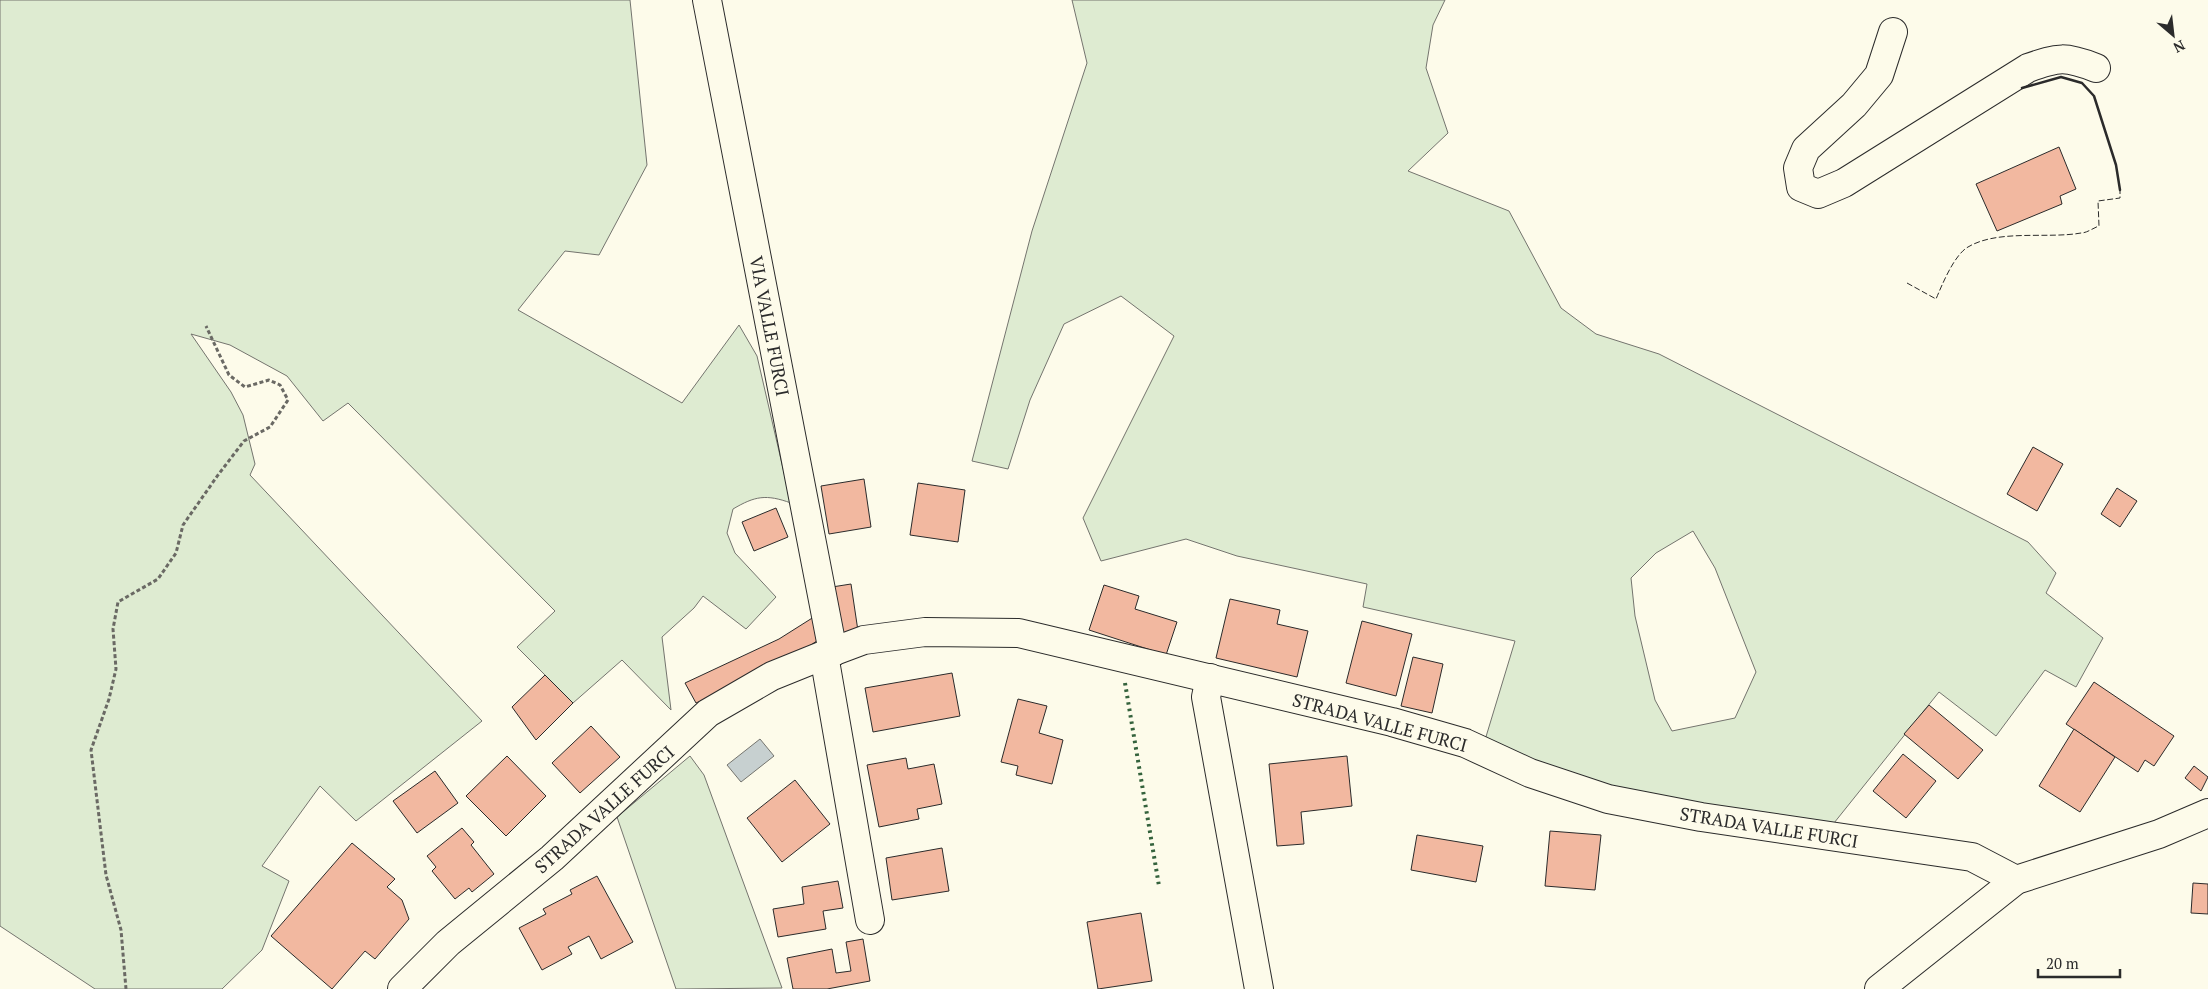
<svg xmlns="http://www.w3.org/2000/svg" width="2208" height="989" font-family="'PT Serif',serif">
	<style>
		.green { fill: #deebd1; stroke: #74746e; fill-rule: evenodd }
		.water { fill: #c7d0d0; stroke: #74746e }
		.building { fill: #f2b8a0; stroke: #2b2b2b }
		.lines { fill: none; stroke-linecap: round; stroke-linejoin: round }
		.minor-casing { stroke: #2b2b2b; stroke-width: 30 }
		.path { stroke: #6a6964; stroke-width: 3; stroke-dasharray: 4 2.5; stroke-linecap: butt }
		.minor { stroke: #fdfbea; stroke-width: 28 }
		.hedge { stroke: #34623c; stroke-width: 4; stroke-dasharray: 2.5 4; stroke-linecap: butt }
		.fence { stroke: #2b2b2b; stroke-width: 1; stroke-dasharray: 6 2.5; stroke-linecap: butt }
		.wall { stroke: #2b2b2b; stroke-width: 2.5 }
		.labels { text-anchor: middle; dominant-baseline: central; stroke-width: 4; stroke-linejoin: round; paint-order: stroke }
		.street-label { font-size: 18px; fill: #2b2b2b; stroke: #fdfbea }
	</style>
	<rect width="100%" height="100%" fill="#fdfbea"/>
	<g class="green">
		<path d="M0,0H630L647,165L599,255L565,251L518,310L682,403L739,325L757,356L791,503C766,494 755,496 733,509L727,533L735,553L776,597L746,629L703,596L694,608L662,637L671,710L622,660L573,703L517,647L555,611L348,403L323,421L287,376L230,345L191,334L231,392L243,415L255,464L250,475L482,721L356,821L320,786L262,866L289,881L262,950L222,989H95L0,926Z"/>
		<path d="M1072,0H1445L1433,25L1426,68L1448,133L1408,171L1509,211L1561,308L1596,334L1659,354L2028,542L2056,573L2046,593L2103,638L2076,687L2045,670L1996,736L1939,692L1830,828L1635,792L1561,771L1485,740L1515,641L1363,607L1367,584L1237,556L1186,539L1101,561L1083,518L1174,336L1121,296L1064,324L1030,400L1008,469L972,461L1032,231L1087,63ZM1693,531L1715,568L1756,672L1735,718L1672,731L1655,700L1635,616L1631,578L1656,553Z"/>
		<path d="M690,756L704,775L782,988L676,989L617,817Z"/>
	</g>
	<path class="water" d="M760,739L774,756L741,782L727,765Z"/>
	<g class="building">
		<path d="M2059,147L2076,189L2060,196L2062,204L1997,231L1976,184Z"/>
		<path d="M2033,447L2063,464L2037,511L2007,494Z"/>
		<path d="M864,479L871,527L829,534L821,486Z"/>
		<path d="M918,483L965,490L958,542L910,535Z"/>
		<path d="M2117,488L2137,501L2120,527L2101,514Z"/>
		<path d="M776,508L788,537L754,551L742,522Z"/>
		<path d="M851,584L858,631L839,634L832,587Z"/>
		<path d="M1104,585L1139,596L1135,609L1177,622L1166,655L1089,630Z"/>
		<path d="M1230,599L1280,610L1277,624L1308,631L1297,677L1216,658Z"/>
		<path d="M817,615L824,636L789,660L696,703L685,683L779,639Z"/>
		<path d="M1362,621L1412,634L1396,696L1346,683Z"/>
		<path d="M1413,657L1443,664L1432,713L1401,706Z"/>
		<path d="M952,673L960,716L873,732L865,688Z"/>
		<path d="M545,675L573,703L536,740L512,707Z"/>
		<path d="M2094,682L2174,736L2154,766L2145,760L2138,772L2066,724Z"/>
		<path d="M1018,699L1047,706L1039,733L1063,740L1052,784L1016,775L1018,766L1001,762Z"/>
		<path d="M1929,705L1983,750L1958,779L1904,734Z"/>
		<path d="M591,726L620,757L580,793L552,763Z"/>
		<path d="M2074,729L2115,757L2080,812L2039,786Z"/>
		<path d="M1903,754L1936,781L1906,818L1873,791Z"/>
		<path d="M507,756L546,796L506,836L466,796Z"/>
		<path d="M1347,756L1352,806L1301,812L1304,844L1277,846L1269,764Z"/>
		<path d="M906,758L908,769L934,764L942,804L917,809L919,819L879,827L867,765Z"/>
		<path d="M2194,766L2208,777L2201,791L2185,778Z"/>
		<path d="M435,771L458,803L417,833L393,801Z"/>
		<path d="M795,780L830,824L782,862L747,818Z"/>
		<path d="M462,828L474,842L471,845L494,874L472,892L469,888L455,899L432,871L436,867L427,856Z"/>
		<path d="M1550,831L1601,835L1595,890L1545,886Z"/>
		<path d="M1417,835L1483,846L1476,882L1411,870Z"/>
		<path d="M352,843L395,879L387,887L402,900L409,919L375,959L365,951L332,989L271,936Z"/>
		<path d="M942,848L949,891L892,900L886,858Z"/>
		<path d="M597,876L633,942L601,959L589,936L568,947L572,954L542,970L519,928L546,914L543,909L572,894L570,890Z"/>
		<path d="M838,881L843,908L823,911L826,929L778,937L773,909L804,904L802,887Z"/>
		<path d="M2193,883L2208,884V914L2191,913Z"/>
		<path d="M1141,913L1152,981L1098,989L1087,922Z"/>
		<path d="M863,939L870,981L827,989H793L787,958L832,949L836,973L851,971L846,942Z"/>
	</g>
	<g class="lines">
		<defs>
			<g id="minor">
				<path d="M707,0L833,652"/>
				<path d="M1893,32L1879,75L1854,105L1806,149L1798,168L1801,187L1818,194L1844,183L2028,68C2059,57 2065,56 2096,68"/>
				<path d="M824,655L870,920"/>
				<path d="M1210,678L1206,697L1259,989"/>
				<path d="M402,989L448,943L552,858L708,713L772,676L824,655L864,640L925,632L1019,633L1392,722L1465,743L1530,773L1608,799L1701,817L1972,857L2016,880"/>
				<path d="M1879,989L2016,880L2159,834L2208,813"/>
			</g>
		</defs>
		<use href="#minor" class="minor-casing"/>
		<path class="path" d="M126,989L121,930L106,875L91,750L109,699L116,669L113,629L118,602L158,579L176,553L183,525L218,475L244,441L270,427L288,400L280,385L269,380L245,387L229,375L206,326"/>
		<use href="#minor" class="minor"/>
		<path class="hedge" d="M1125,683L1159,886"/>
		<path class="fence" d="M1907,283L1936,299C1942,285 1954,255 1968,247C1998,229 2048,239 2081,233C2087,233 2093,228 2099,226L2098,201L2120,198V190"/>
		<path class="wall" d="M2022,88L2061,77L2082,83L2094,96L2116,165L2120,190"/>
	</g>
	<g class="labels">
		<g class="street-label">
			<text transform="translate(770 326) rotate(79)">VIA VALLE FURCI</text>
			<text transform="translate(1380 722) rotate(15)">STRADA VALLE FURCI</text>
			<text transform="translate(604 809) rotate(-42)">STRADA VALLE FURCI</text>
			<text transform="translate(1769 827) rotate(9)">STRADA VALLE FURCI</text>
		</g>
	</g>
	<g transform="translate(2173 35) rotate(152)" stroke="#fdfbea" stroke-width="4" paint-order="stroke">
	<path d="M0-4L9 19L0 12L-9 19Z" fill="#2b2b2b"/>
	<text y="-8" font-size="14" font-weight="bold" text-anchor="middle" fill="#2b2b2b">N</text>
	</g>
	<path d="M2038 969v8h82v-8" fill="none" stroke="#2b2b2b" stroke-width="2.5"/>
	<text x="2046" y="969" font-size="15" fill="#2b2b2b" stroke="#fdfbea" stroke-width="4" paint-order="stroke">20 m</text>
</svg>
